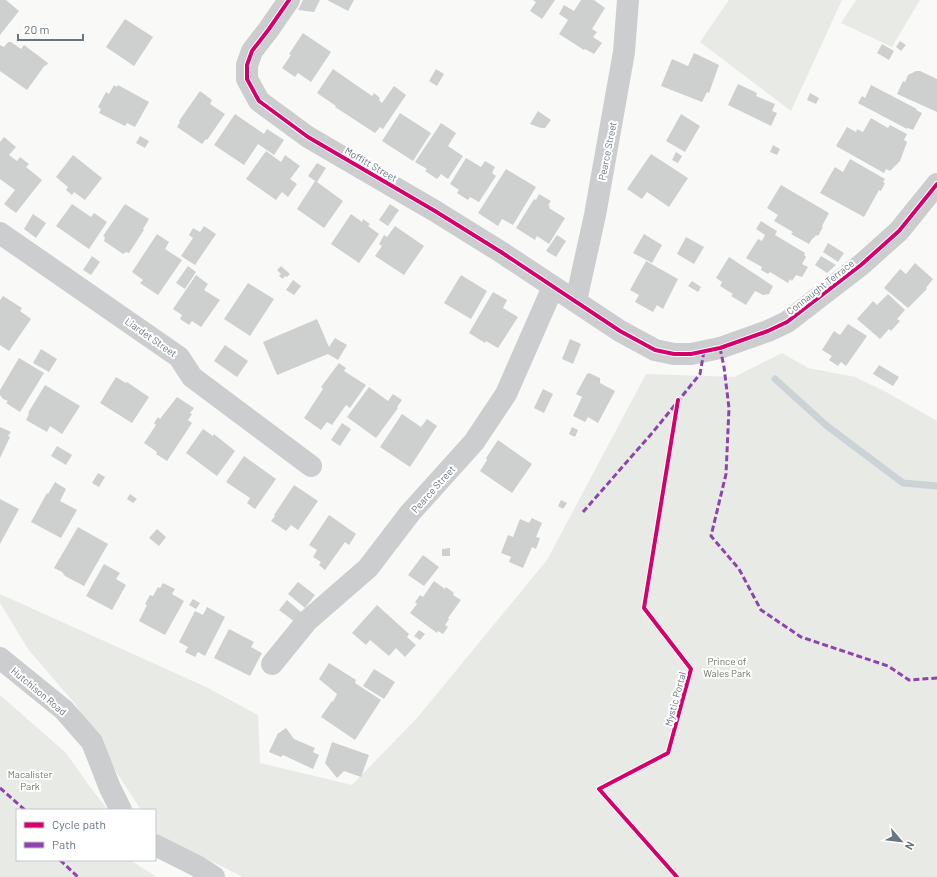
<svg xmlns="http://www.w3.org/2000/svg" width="937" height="877" font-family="Barlow,sans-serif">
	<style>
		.green { fill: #e8eae6 }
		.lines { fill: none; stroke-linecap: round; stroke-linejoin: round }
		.stream { stroke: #ccd3d6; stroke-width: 7 }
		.building { fill: #ced0d0 }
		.minor { stroke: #cbcdce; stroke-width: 22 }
		.tertiary { stroke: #cbcdce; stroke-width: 22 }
		.quiet { stroke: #8e44ad; stroke-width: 3; stroke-dasharray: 6 3; stroke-linecap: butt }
		.cycleway-casing { stroke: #fff; stroke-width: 6 }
		.cycleway { stroke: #d6006c; stroke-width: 4 }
		.labels { text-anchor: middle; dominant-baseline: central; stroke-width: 4; stroke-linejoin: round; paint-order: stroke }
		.street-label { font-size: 10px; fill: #67767f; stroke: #fff }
		.park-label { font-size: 10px; fill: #6a7866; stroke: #fff }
	</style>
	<rect width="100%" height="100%" fill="#f9f9f8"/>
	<g class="green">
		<path d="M729,0H842L791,111L700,42Z"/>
		<path d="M856,0H920L892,47L841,23Z"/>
		<path d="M782,353L808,368L855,377L888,393L937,421V877H243L157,834L155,830V810H141L115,770L76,705L28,649L0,603V594L206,687L258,715L260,763L352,785L417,718L547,560L646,374L734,377Z"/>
		<path d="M0,695L66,753L90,787L108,810H17V860H130L157,877H0Z"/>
	</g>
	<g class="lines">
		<path class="stream" d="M775,379L827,426L903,483L937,486"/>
	</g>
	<g class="building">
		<path d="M0,0H6L19,11L0,35Z"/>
		<path d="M303,0H320L314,12L298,10Z"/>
		<path d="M327,0H354L348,11Z"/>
		<path d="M533,0H555L542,19L530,11L536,2Z"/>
		<path d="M581,0H594L605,8L592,29L597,32L593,37L602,43L594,54L585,49L584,50L559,34L568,20L559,14L564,5L574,11Z"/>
		<path d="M125,19L153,37L134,66L106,47Z"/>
		<path d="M303,33L331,52L311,82L298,73L295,77L282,68L291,55L289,54Z"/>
		<path d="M900,41L906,45L901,51L896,47Z"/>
		<path d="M8,42H11L21,49L24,45L48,63L46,66L45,65L27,90L0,71V45L4,47Z"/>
		<path d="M882,44L894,51L889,60L877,53Z"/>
		<path d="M694,53L719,65L709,93L707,92L702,102L661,86L672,59L688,66Z"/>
		<path d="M333,69L372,96L374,93L380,98L379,100L382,103L394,86L406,95L383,129L380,127L375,133L335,107L336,106L317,93Z"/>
		<path d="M436,69L444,74L437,86L429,81Z"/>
		<path d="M916,71H920L937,79V112L897,94L903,81L905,82L908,75Z"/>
		<path d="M738,84L757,93L756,96L775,104L772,111L777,113L771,126L728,105Z"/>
		<path d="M114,85L117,87L118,85L149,102L135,127L127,123L125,126L99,113L101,109L98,107L106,92L109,94Z"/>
		<path d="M871,85L917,109L916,110L922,113L913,130L908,128L907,129L858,103L862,96L865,98Z"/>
		<path d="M200,91L212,100L210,104L225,114L207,140L206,139L202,144L177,127L180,122L179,121Z"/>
		<path d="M810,93L819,98L816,104L807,100Z"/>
		<path d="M538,111L551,120L545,128H541L530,124Z"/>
		<path d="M400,113L431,133L413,161L382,141Z"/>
		<path d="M235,114L264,134L267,129L284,140L274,155L258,144L244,165L214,145Z"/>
		<path d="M681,114L700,126L685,152L666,141Z"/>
		<path d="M871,118L888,128L890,125L907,134L904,140L907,142L900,161L890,171L886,169L884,173L836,146L847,127L856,132L857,129L863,132Z"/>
		<path d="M441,123L456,133L448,146L463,156L448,179L441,174L437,179L425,171L427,169L415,162Z"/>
		<path d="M140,136L149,141L145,148L136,143Z"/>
		<path d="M4,137L16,147L9,155L17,161L20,157L29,164L26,167L42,180L16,213L4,204L15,190L0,179V142Z"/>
		<path d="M773,145L780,149L777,155L770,152Z"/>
		<path d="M266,151L281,162L285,155L300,166L290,179L297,184L288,197L282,192L276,200L246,179Z"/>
		<path d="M676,152L682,156L678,163L672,160Z"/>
		<path d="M651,154L688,178L669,207L647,192L642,199L627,189Z"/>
		<path d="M73,155L102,178L85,200L74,192L72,195L66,190L68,187L56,177Z"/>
		<path d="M466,158L481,167L485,161L495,167L492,173L496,176L479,202L470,197L468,200L457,193L459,190L450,184Z"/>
		<path d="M850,159L885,179L883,182L885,183L881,191L879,190L864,217L820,193L835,167L843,172Z"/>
		<path d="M317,163L326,168L317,182L343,201L324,228L297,209L315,181L308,176Z"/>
		<path d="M506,169L536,187L513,225L502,219L498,226L478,213Z"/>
		<path d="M781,185L829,213L822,226L823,227L818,236L816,235L814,238H813L809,244L791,234L793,232L774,221L778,215L767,208Z"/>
		<path d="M539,194L551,201L548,205L550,206L549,208L565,218L549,244L537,236L535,240L516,228L534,199L536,200Z"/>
		<path d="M72,204L91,217L94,213L107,222L89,249L56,226Z"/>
		<path d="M125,204L149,219L143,229L144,230L129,253L126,252L123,254L104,241L105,237L103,236Z"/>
		<path d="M390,204L399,210L388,226L379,220Z"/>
		<path d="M33,214L46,223L36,238L24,229Z"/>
		<path d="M351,214L362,222L363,219L370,224L368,226L379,234L359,263L331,244Z"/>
		<path d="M761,221L777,231L775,235L805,253L804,255L806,257L802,264L808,267L802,277L796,275L792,281L790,279L788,283L770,272L768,274L761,270L762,267L746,258L758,239L762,241L765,235L756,229Z"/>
		<path d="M204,226L216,234L195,265L181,256L193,238L189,235L193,228L200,232Z"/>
		<path d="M395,226L424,246L404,275L375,256L382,246L379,244L384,235L387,237Z"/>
		<path d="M157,234L169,242L165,249L182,260L158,295L140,283L143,280L132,272Z"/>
		<path d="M644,234L662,245L652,263L633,253Z"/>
		<path d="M557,235L566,241L556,257L546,251Z"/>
		<path d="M686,237L704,247L694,264L677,254Z"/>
		<path d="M828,243L844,253L838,262L823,252Z"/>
		<path d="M92,256L100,262L91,275L83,270Z"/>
		<path d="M821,256L836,265L827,273L815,265Z"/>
		<path d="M729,257L773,286L769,294L763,295L755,291L746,305L731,296L733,294L720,286L722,282L716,278Z"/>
		<path d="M646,261L678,279L663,309L657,305L653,312L635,302L639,295L630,290Z"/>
		<path d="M915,263L933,279L926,288L927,289L908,308L884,288L900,269L906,274Z"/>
		<path d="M188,266L196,272L185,289L176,283Z"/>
		<path d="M281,266L290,274L287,277L285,276L283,279L279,276L281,274L277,270Z"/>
		<path d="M196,275L208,284L204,290L220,300L201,327L192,321L189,325L180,319L182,315L173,309Z"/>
		<path d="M461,275L487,291L471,319L444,303Z"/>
		<path d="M293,280L301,286L294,295L286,290Z"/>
		<path d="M692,281L701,287L698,292L688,286Z"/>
		<path d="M248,283L274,299L250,336L224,319Z"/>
		<path d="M493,292L507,300L503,308L518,317L498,348L486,341L485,343L469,333Z"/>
		<path d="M888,294L905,310L897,319L900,321L891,331L889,329L880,339L857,319L873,301L877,305Z"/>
		<path d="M3,296L22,308L20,311L31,319L9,351L0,345V300Z"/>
		<path d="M317,319L329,347L335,338L347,345L338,360L328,354L277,375L263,342Z"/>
		<path d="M848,324L867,336L846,366L841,362L838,366L829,360L832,356L822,350L834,331L840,335Z"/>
		<path d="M570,339L581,344L573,364L562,359Z"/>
		<path d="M225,345L248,361L237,377L214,361Z"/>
		<path d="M41,349L57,359L49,372L33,363Z"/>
		<path d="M19,358L44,373L20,412L6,403L8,401L3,399L0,395V390Z"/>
		<path d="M339,363L346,368L344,371L366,385L350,408L346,405L332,425L327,422L321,430L304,418L323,389L321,387Z"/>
		<path d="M879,365L899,377L893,386L873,374Z"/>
		<path d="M589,373L600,378V383L615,391L598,423L588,417L585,422L573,416L582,397L576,394L587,374Z"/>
		<path d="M116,377L126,383L127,382L149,397L132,423L100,403Z"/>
		<path d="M45,385L80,406L62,434L50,426L47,432L26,420L29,414L28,413Z"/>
		<path d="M369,387L388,401L393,394L402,400L397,407L398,408L376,438L347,417Z"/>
		<path d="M543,389L553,394L544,413L534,408Z"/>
		<path d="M177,397L194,408L190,413L192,414L188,420L192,423L167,461L156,454L157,452L144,443L156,425L154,423L158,417L160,419Z"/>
		<path d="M402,414L421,427L427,419L437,426L410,467L380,447Z"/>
		<path d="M342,423L351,429L340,446L331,440Z"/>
		<path d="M0,427L11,432L8,436L10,437L0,458Z"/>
		<path d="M572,427L578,430L575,437L569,434Z"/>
		<path d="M203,429L213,436L214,434L235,451L217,476L186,453Z"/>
		<path d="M498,440L532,464L512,493L480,471L487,460L486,458Z"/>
		<path d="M57,446L72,455L66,465L51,456Z"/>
		<path d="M244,456L276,479L255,509L247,503L250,498L226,482Z"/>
		<path d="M98,473L105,477L99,487L92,483Z"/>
		<path d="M55,482L66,489L60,501L77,510L61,538L31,522L47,493L48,494Z"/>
		<path d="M294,485L318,501L298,530L291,525L286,531L271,521L275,516L274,515Z"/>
		<path d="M130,494L137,499L133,503L127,499Z"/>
		<path d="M0,499L19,509L0,544Z"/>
		<path d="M561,500L567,503L563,509L558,506Z"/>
		<path d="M329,515L356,534L349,545L345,542L325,570L319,565L321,562L313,557L317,550L309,545Z"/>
		<path d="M532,518L542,523L536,537L540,538L536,549L532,547L523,568L509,562L511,557L501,553L508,535L513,537L520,519L529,523Z"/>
		<path d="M78,527L108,544L84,586L65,576L62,572L54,568Z"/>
		<path d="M157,529L166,537L159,546L149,538Z"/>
		<path d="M450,548V556H442V549Z"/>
		<path d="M423,555L439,567L424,586L408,575Z"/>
		<path d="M104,564L120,573L116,579L126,585L112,610L86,596Z"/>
		<path d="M434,581L445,589L446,587L454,593L453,595L461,600L448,618L449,619L445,625L448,627L443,634L438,631L437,633L410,613L417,604L415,602L420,595L423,597Z"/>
		<path d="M298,582L315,595L305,608L288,594Z"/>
		<path d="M163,583L175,589L172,594L184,601L165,635L139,621L147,605L145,604L150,595L153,596L158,587L160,588Z"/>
		<path d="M193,599L200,603L196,609L189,605Z"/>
		<path d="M287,600L302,613L295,622L279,610Z"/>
		<path d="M377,605L409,634L407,637L416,645L405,657L396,648L389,656L370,640L366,645L352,633Z"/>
		<path d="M207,607L225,617L205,656L198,652L195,657L185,652L188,647L179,642L195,611L203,615Z"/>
		<path d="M229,629L254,642L251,647L262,653L250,676L214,658Z"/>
		<path d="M419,630L425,634L420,640L414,636Z"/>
		<path d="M329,663L356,680L355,683L381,700L355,740L321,717L332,701L333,702L337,694L319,679Z"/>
		<path d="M374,669L395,682L384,699L363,686Z"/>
		<path d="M286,728L294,739L315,748L313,752L319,755L313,769L283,755L281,757L269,752L278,733H279Z"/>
		<path d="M332,742L369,755L361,777L344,771L337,778L325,763Z"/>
	</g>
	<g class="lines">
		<g class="minor">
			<path d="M289,0L269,29L252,51L247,65V79L259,101L308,137L435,211L501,252L620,331L655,350L674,354H691L720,348L768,331L787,322L861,265L899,231L937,184"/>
			<path d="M0,233L179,357L192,377L311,466"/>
			<path d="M576,301L595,215L624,52L628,0"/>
			<path d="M272,664L307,621L368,568L410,513L474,442L506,394L553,287"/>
		</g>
		<g class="tertiary">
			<path d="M0,658L64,710L92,742L110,788L121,810"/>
			<path d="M155,845L197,866L214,877"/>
		</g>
		<g class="quiet">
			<path d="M720,348L724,367L729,408L726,474L711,536L739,569L761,610L801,637L888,666L909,680L937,678"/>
			<path d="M583,512L653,432L700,374L704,351"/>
			<path d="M0,788L25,810"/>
			<path d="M60,860L78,877"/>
		</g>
		<defs>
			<g id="cycleway">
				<path d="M289,0L269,29L252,51L247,65V79L259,101L308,137L435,211L501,252L620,331L655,350L674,354H691L720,348L768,331L787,322L861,265L899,231L937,184"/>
				<path d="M677,877L599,789L668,753L691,669L644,608L678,400"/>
			</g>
		</defs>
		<use href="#cycleway" class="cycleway-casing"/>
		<use href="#cycleway" class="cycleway"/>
	</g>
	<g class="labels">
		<g class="street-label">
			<text transform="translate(607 151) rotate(-79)">Pearce Street</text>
			<text transform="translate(371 164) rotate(30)">Moffitt Street</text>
			<text transform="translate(820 287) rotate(-38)">Connaught Terrace</text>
			<text transform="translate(151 337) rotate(35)">Liardet Street</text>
			<text transform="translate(433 489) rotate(-48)">Pearce Street</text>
			<text transform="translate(39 691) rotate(40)">Hutchison Road</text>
			<text transform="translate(675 699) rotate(-75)">Mystic Portal</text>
		</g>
		<g class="park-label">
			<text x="727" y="661">Prince of<tspan x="727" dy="12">Wales Park</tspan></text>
			<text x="30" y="774">Macalister<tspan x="30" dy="12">Park</tspan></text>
		</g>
	</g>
	<rect x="16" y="809" width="140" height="52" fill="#ffffff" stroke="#c2c8cc"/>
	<rect x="24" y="822" width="20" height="6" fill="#d6006c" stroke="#c2c8cc"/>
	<text x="52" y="829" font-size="12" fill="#67767f">Cycle path</text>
	<rect x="24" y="842" width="20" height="6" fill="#8e44ad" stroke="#c2c8cc"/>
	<text x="52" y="849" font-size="12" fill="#67767f">Path</text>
	<g transform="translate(901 841) rotate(118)" stroke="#ffffff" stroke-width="3" paint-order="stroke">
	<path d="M0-3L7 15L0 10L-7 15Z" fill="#67767f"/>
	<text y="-6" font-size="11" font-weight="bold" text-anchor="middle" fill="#67767f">N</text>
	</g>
	<path d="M18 34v6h65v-6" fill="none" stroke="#67767f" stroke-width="2"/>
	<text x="24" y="34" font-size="12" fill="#67767f" stroke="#ffffff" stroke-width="3" paint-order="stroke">20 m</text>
</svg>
